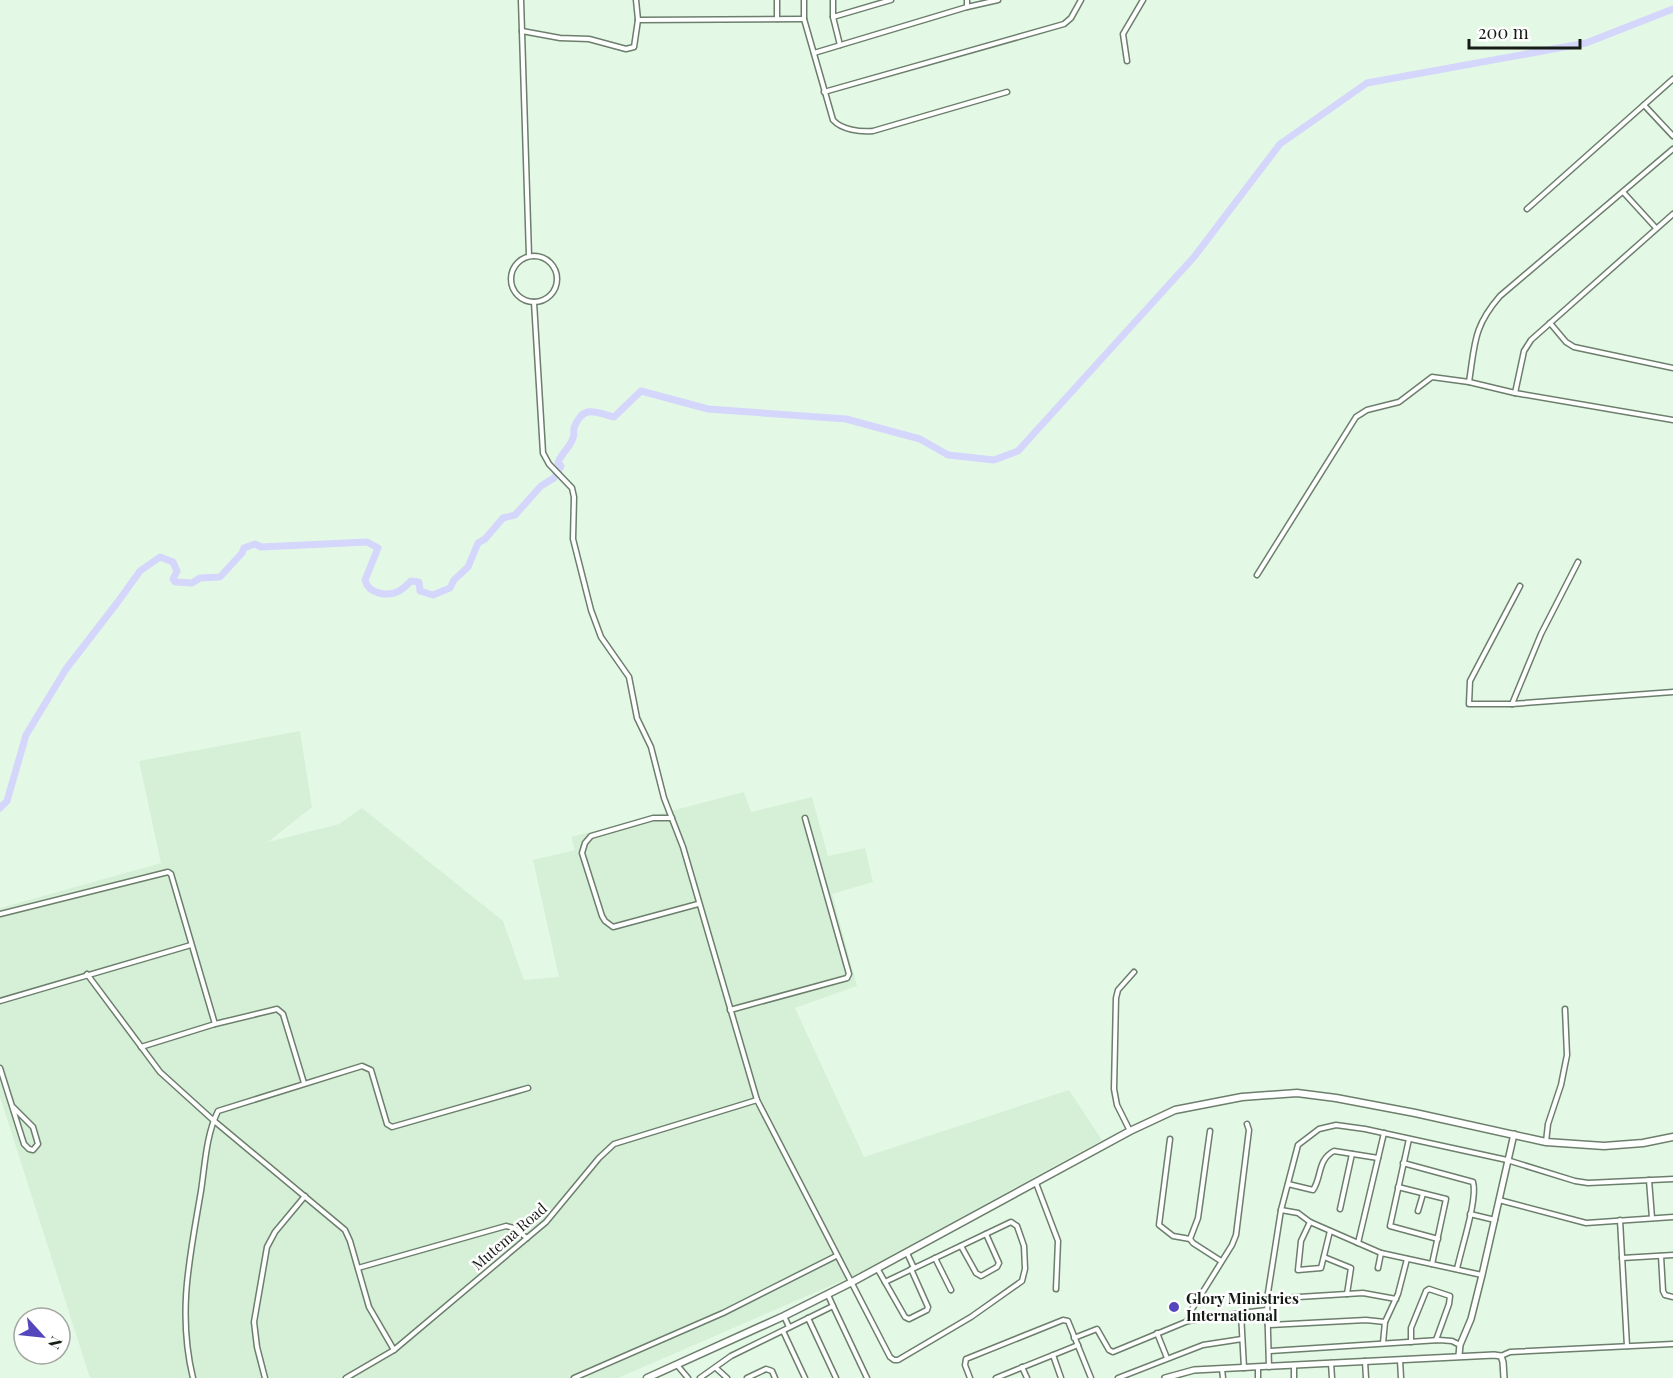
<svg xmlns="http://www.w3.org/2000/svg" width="1673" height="1378" font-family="'Playfair Display',serif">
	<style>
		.built { fill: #d5f0d6 }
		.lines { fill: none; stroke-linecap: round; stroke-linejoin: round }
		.river { stroke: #d4d6fc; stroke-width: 7 }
		.minor-casing { stroke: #6c7e6c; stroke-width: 7 }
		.tertiary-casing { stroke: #6c7e6c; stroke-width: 8 }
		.secondary-casing { stroke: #6c7e6c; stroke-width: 9 }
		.minor { stroke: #fff; stroke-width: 4 }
		.tertiary { stroke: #fff; stroke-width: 5 }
		.secondary { stroke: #fff; stroke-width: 6 }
		.poi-dot { fill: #5446bd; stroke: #fff; stroke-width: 2 }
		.labels { text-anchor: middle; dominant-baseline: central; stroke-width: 5; stroke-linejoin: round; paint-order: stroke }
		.street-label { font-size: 15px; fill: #161d16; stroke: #fff }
		.poi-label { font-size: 15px; font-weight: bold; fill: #161d16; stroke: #fff; text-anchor: start }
	</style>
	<rect width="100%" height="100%" fill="#e4f9e5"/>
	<path class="built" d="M300,731L312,807L268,842L339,824L362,808L503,921L524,980L559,977L533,860L575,850L571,837L744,792L751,812L812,797L828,856L865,848L873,882L832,894L857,986L795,1008L864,1157L1069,1090L1102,1140L853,1276L618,1378H90L0,1097V908L161,863L139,761Z"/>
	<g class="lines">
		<path class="river" d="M0,808L7,801L26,735L66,669L117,603L140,571L160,557L173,562L177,571L173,579L175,582L192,583L200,578L220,577L242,553L244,548L255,544L261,547L367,542L378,548L365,580C368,594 388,597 399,591C403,589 408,584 411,581L419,582L420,591L433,595L450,588L454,580L468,567L478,543L485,539L503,518L515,515L541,486L554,478L561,466L558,463C561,453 570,448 573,438C575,433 573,433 574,428C583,404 595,412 614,417L641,391L708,409L846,419L920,439L948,455L994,460L1018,451L1194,257L1280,144L1367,83L1586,43L1673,9"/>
		<defs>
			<g id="minor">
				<path d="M521,0L529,256"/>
				<path d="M777,0V19"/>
				<path d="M804,0V19L833,120C842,130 860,132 873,131L1007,92"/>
				<path d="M833,0V17L840,45"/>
				<path d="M967,7V0"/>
				<path d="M833,17L891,0"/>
				<path d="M638,20L804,19"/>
				<path d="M522,31L560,38L589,39L626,49L634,47L638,20L636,0"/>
				<path d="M814,53L967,7L998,0"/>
				<path d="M1127,61L1123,34L1143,0"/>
				<path d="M824,92L1064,24L1071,18L1081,0"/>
				<path d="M1644,105L1673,136"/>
				<path d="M1624,193L1656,228"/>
				<path d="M1527,209L1673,79"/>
				<circle cx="534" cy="279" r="23"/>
				<path d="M534,302L543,453L549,464L572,488L574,497L573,539L591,610L601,637L629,677L637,718L651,747L664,798L683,847L757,1100L890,1357L894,1360H898L971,1317L1022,1281L1025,1269L1024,1246L1017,1226L1011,1222L885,1282L877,1268"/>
				<path d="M1550,323L1566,342L1574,347L1673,368"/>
				<path d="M1469,382C1475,344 1473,327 1500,296L1673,149"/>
				<path d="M1515,393L1524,351L1531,340L1673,214"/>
				<path d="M1257,575L1356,417L1367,410L1399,402L1432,377L1469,382L1515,393L1673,420"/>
				<path d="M1520,586L1470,681L1469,704H1512L1673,692"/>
				<path d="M1512,704L1541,634L1578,562"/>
				<path d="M672,818H653L591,836L585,843L582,853L602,916L605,921L613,927L698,904"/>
				<path d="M0,914L168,872L171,874L215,1024"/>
				<path d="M87,974L160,1072L213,1120L345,1230L350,1241L369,1307L394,1350"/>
				<path d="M0,1001L191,945"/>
				<path d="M730,1010L847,978L849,974L805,818"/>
				<path d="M141,1047L215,1024L277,1009L283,1014L304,1083"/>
				<path d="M0,1068L24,1144L29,1149L33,1150L38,1144L33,1127L13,1107"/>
				<path d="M1130,1131L1117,1105L1114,1089L1116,998L1118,990L1134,972"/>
				<path d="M1210,1131L1198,1218L1190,1239L1193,1243L1221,1261"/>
				<path d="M1170,1139L1159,1225L1173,1236L1190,1239"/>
				<path d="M1409,1139L1390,1226L1438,1239"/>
				<path d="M1546,1142L1548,1124L1561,1085L1567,1055L1565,1009"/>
				<path d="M1403,1163L1473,1182C1478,1199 1461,1249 1457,1269"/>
				<path d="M1649,1180L1652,1218"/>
				<path d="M1036,1183L1058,1241L1056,1289"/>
				<path d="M1288,1184L1313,1190C1322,1177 1317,1160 1334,1151L1378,1158"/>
				<path d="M1398,1187L1446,1199L1432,1264"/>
				<path d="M1499,1200L1586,1223L1673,1217"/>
				<path d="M1340,1209L1352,1154"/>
				<path d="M1281,1210L1298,1213L1310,1222L1381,1253L1482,1275"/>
				<path d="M1418,1211L1423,1194"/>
				<path d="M1470,1214L1495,1220"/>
				<path d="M1620,1220L1627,1346"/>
				<path d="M1310,1222L1301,1241L1298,1270L1321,1268L1330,1231"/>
				<path d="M1358,1243L1384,1133"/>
				<path d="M961,1246L976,1273L981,1276L997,1267L999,1263L986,1234"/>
				<path d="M907,1253L914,1268"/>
				<path d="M1661,1256L1663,1291L1665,1295L1673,1297"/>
				<path d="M1324,1257L1351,1268L1347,1294"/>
				<path d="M935,1258L951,1290"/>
				<path d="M1622,1258L1673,1255"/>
				<path d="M358,1268L506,1226L514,1228L527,1238"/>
				<path d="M1378,1268L1381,1253"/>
				<path d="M885,1282L905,1317L909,1319L927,1310L928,1307L911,1269"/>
				<path d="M1267,1299L1363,1293L1396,1299"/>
				<path d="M833,1306L867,1378"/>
				<path d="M1241,1313L1244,1368"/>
				<path d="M784,1316L789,1327"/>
				<path d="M808,1318L836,1378"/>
				<path d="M1188,1321L1189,1314L1232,1245L1236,1235L1249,1130L1247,1124"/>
				<path d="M1268,1325L1366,1320L1385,1322"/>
				<path d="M783,1331L805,1378"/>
				<path d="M1157,1333L1167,1358"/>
				<path d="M1074,1338L1097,1329L1109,1350L1113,1352L1188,1321L1241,1313L1267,1310"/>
				<path d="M1411,1342V1328L1426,1291L1429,1289L1450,1296L1449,1304L1436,1340"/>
				<path d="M1383,1343L1385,1322L1398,1294L1407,1259"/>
				<path d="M1269,1351L1439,1340L1452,1341L1460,1345"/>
				<path d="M1053,1355L1061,1378"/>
				<path d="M1501,1356L1510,1352L1673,1344"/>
				<path d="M1400,1360L1401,1378"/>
				<path d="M1365,1361L1366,1378"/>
				<path d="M1331,1363L1332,1378"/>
				<path d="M677,1365L688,1378"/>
				<path d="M1294,1365V1378"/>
				<path d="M1022,1367L1027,1378"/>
				<path d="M1269,1367L1267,1299L1281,1210L1298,1145L1319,1129L1336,1125L1365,1129L1507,1160L1575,1181L1588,1183L1673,1179"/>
				<path d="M716,1368L727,1378"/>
				<path d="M1258,1368V1378"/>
				<path d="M1222,1369L1223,1378"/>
				<path d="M193,1378C177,1312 190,1256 201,1191C205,1165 206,1135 218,1111L362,1066L371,1070L387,1124L392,1127L528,1088"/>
				<path d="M265,1378L257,1347L254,1322L267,1247L275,1232L305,1196"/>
				<path d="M346,1378L394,1350L546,1222L599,1158L614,1144L757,1100"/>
				<path d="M574,1378L723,1313L836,1256"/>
				<path d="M700,1378L731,1356L833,1306L828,1295"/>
				<path d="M747,1378L766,1369L772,1371L775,1378"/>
				<path d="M970,1378L965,1365L966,1359L1063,1320L1068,1321L1091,1378"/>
				<path d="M996,1378L1078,1345"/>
				<path d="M1118,1378L1203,1345L1242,1339"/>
			</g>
			<g id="tertiary">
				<path d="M1459,1355L1460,1345L1471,1319L1482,1275L1514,1134"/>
				<path d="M1165,1378L1194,1370L1494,1355L1501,1356L1503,1362L1504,1378"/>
			</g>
			<path id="secondary" d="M647,1378L784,1316L852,1282L1130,1131L1175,1110L1242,1097L1297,1093L1336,1098L1415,1113L1546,1142L1604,1146L1643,1143L1673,1137"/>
		</defs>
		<use href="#minor" class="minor-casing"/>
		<use href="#tertiary" class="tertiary-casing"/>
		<use href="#secondary" class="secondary-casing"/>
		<use href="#minor" class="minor"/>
		<use href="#tertiary" class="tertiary"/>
		<use href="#secondary" class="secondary"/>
	</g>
	<circle class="poi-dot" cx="1174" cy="1307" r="6"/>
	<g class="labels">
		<g class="street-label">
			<text transform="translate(509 1236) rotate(-41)">Mutema Road</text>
		</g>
		<g class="poi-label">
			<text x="1186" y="1298">Glory Ministries<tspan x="1186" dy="17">International</tspan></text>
		</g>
	</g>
	<g transform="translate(42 1336) rotate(117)"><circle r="28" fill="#ffffff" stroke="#a2a5a2" stroke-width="1.5"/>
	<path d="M0-4.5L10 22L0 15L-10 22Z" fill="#5446bd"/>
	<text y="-9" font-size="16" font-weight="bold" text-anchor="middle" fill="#161d16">N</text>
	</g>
	<path d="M1469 39v9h111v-9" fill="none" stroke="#161d16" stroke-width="3"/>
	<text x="1478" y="39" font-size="18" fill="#161d16" stroke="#ffffff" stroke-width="4.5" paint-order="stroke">200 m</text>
</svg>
